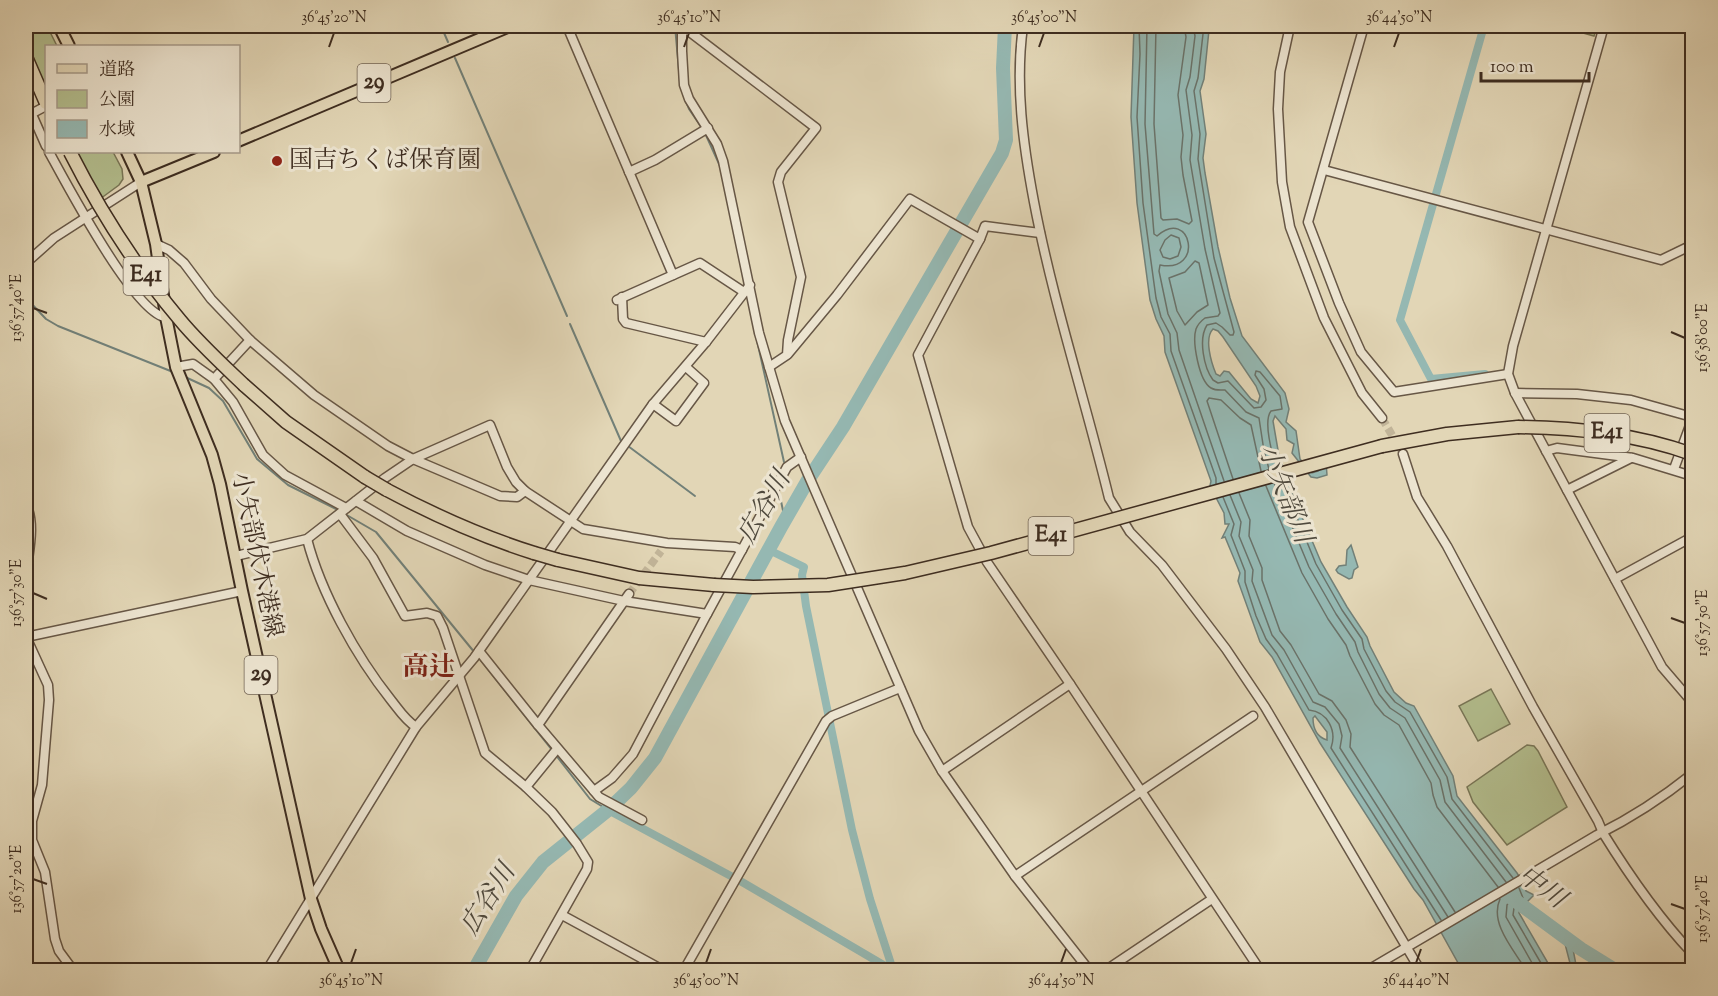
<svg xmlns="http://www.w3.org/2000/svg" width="1718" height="996" font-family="'Sorts Mill Goudy','Noto Serif JP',serif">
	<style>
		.green { fill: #b3be8e; stroke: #787657; stroke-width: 1.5 }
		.water { fill: #95b8b2; stroke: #728078; stroke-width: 1.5; fill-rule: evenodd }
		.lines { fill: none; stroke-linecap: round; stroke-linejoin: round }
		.shore { stroke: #6a7269; stroke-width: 1.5 }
		.stream { stroke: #728078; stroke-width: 2 }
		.canal { stroke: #95b8b2; stroke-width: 8 }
		.river { stroke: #95b8b2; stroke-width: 14 }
		.minor-tunnel { stroke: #c1b498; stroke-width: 8; stroke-dasharray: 8 4; stroke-linecap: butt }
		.minor-casing { stroke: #675746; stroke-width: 11 }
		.major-casing { stroke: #3e2d20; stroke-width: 14 }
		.highway-casing { stroke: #3e2d20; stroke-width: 15 }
		.minor { stroke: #ece4d0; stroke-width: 8 }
		.major { stroke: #e2d6b6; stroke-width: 10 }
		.highway { stroke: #e2d6b6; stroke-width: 12 }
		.highway-bridge-casing { stroke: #3e2d20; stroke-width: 15; stroke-linecap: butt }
		.highway-bridge { stroke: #e2d6b6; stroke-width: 12 }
		.ticks { fill: none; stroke: #3e2d20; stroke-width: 2 }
		.poi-dot { fill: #8f2418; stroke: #ece4d0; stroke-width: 2 }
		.labels { text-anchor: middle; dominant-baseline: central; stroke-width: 6; stroke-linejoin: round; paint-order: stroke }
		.shield { fill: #ece4d0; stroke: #726455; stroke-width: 1.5 }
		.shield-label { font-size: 22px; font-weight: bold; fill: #3e2d20 }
		.poi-label { font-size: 24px; fill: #3e2d20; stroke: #ece4d0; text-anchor: start }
		.street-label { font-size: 24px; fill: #3e2d20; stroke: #ece4d0 }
		.water-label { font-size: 26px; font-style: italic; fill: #4f493d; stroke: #ece4d0 }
		.neighbourhood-label { font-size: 26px; font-weight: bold; fill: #7a1f14; stroke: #ece4d0 }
		.neatline { fill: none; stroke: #3e2d20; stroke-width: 2 }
		.ticks-label { font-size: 15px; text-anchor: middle; fill: #3e2d20 }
	</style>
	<rect width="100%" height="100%" fill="#e2d6b6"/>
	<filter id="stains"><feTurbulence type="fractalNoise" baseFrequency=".00333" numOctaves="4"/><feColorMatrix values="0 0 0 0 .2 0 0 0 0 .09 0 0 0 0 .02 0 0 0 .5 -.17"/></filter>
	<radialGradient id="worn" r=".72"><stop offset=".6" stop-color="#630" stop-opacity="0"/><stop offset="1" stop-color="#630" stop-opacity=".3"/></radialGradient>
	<g class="green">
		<path d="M26,26H47L57,46H46V93L26,46Z"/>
		<path d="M1558,26H1597L1594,36Z"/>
		<path d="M75,152H113L122,169L123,179L119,185L100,199Z"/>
		<path d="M1491,689L1510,724L1478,741L1459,706Z"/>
		<path d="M1527,745L1534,746L1538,751L1567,807L1507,845L1473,802L1467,787Z"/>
	</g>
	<g class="water">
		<path d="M1134,26H1206L1209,30L1204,79L1200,91L1206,134L1203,158L1205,173L1218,247L1230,298L1242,336L1285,393L1289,409L1286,422L1296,431L1300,459L1312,473L1318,471L1326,462L1327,475L1317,478L1311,477L1292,453L1294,444L1287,440L1286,429L1275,416L1273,421L1279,456L1294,498L1321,562L1347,607L1367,637L1370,646L1394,692L1406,703L1414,706L1453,776L1457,796L1517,873L1524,884L1526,891L1534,895L1519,910V913L1552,970H1462L1423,900L1414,889L1320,743L1272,657L1260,642L1238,581L1240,573L1225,537L1222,538L1229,524H1225L1224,513L1210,486L1211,481L1165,352L1164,336L1156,319L1150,300L1137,203L1131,117ZM1213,329L1218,331L1223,337L1256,386L1260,396L1258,403L1251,399L1229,372L1224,371L1220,376L1216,374C1211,362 1204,338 1213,329ZM1315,716L1327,732V740C1317,737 1313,728 1313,718Z"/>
		<path d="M1351,545L1358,567L1354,570L1352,578L1349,579L1338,573L1336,570L1339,566L1346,565L1347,550Z"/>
		<path d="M1565,944L1573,949L1577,970H1572L1571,967Z"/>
	</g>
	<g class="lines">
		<g class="shore">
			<path d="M1139,26L1140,54L1137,117L1143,203L1156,298L1161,317L1170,334L1171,351L1216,478V484"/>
			<path d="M1147,26L1145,124L1154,234L1157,236C1191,206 1205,274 1160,265L1159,271L1168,314L1177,333L1179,350L1224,481"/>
			<path d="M1156,26L1154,124L1161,218L1163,220L1177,219L1189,224L1192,221L1183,175L1181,157L1183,135L1178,95L1186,37L1184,26"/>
			<path d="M1193,26L1195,36L1190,77L1186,90L1192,135L1190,160L1205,249L1220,313L1218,316L1205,318C1201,321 1198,324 1196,329C1192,342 1199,381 1211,388C1216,391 1221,390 1225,390L1246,412L1259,418L1264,451L1269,469"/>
			<path d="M1201,26L1203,34L1198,78L1194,91L1200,134L1198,159L1214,258L1234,332L1233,335H1230L1222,327L1216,323L1207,325C1198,339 1204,368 1213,380L1218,383L1228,381L1254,408L1261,407L1266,400L1264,389L1255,375L1256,371L1260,372L1280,396L1282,409L1271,411C1263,421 1272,455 1277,467"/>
			<path d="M1171,235L1179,238L1181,247L1178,256L1170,259L1163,257L1160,250L1165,240Z"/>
			<path d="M1195,261L1199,263L1208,305L1197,312L1185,325L1177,311L1169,278L1185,272Z"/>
			<path d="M1233,479L1207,401L1209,398L1221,400L1240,418L1251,425L1261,471"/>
			<path d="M1282,481L1316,564L1342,610L1362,639L1364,649L1386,691L1395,702L1410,712L1447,777L1452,799L1513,878"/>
			<path d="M1274,483L1309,567L1336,614L1355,642L1358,652L1379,694L1390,708L1405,718L1440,780L1445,802L1506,882"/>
			<path d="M1266,486L1302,573L1328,619L1346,645L1350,656L1375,704L1384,715L1399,725L1431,783L1433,795L1437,807L1498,887"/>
			<path d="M1239,493L1250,520L1249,536L1262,568V580L1280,631L1291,645L1319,694L1332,701L1346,720L1351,734L1350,747L1455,912"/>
			<path d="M1230,495L1241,522L1239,536L1253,570L1252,581L1272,635L1284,650L1313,702L1325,707L1339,724L1342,736L1340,748L1448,917"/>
			<path d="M1223,497L1234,524L1231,535L1245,571V582L1256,616L1266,639L1277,654L1309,710C1328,712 1337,731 1331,748L1441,920"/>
			<path d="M1519,888L1523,898L1514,908L1513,915L1545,970"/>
			<path d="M1512,892L1513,897L1507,905L1506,917L1536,970"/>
			<path d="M1500,899C1489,923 1514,950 1526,970"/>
		</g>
		<g class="stream">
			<path d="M441,26L448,42"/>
			<path d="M675,26L680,82"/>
			<path d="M455,58L567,316"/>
			<path d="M683,94L689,109L702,128"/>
			<path d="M705,133L720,166"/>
			<path d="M26,298L46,319L58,326L173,372"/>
			<path d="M570,324L621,441L623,443"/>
			<path d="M754,327L784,462"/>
			<path d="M183,376L209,388L223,401L257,459L288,485L340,511"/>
			<path d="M628,446L695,496"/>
			<path d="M778,487L785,520"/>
			<path d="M345,514L376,532L475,653"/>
			<path d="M479,658L552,750"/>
			<path d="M555,754L590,799L608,810"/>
		</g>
		<g class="canal">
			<path d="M1484,26L1400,320L1431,379L1485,374"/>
			<path d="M769,550L804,567L802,575L806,606L852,830L870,899L893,970"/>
			<path d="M608,810L742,882L892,970"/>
		</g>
		<g class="river">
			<path d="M1509,896L1581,949L1615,970"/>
			<path d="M474,970L516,896L543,862L608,810L631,788L655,758L781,527L808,480L843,427L1002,153L1006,140L1003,68L1005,26"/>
		</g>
		<g class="minor-tunnel">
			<path d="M1382,418L1403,454"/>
			<path d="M629,594L661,551"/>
		</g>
		<defs>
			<g id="minor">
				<path d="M567,26L673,275"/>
				<path d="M682,26V51L684,85L689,99L717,144L723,161L759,333L785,421L919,731L942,771L1015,876L1089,970"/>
				<path d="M682,26L816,128L781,172L778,182L801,277L788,340L787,355L769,367"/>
				<path d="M1023,26C1015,85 1023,144 1034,202C1053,302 1085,399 1109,498L1130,532L1162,565L1226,649L1265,707L1420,970"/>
				<path d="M1290,26L1280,72L1278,109L1282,182L1290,227L1324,318L1362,393L1382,418"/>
				<path d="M1364,26L1308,222L1339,303L1361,352L1394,392L1508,374"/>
				<path d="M1604,26L1513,346L1508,374L1515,393L1662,667L1692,702"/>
				<path d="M26,101L46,146"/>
				<path d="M31,114L46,106"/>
				<path d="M49,152C65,181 136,316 166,317"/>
				<path d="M1324,170L1661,260L1692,245"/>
				<path d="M629,172L655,160L708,128"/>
				<path d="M1040,233L985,226L980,239L918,355L968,527L987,562L1070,684L1260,970"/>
				<path d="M156,244L169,250L184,263L211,299L250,340L314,395L388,446L413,459L500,496L517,497L525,491"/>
				<path d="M26,263L54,238L141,182"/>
				<path d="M622,297L623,319L626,323L706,342"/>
				<path d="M617,300L700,263L744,292"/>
				<path d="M788,354L837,295L910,199L980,239"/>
				<path d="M176,367L193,364L214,379L233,402L263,455L285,475L346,508"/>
				<path d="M214,379L250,340"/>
				<path d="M1515,393L1577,394L1631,400L1692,417"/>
				<path d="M653,404L676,421L704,383L686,367"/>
				<path d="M1546,451L1557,448L1633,458L1692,476"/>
				<path d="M1403,454L1417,497L1447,546L1533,707L1598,821L1603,833C1629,875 1658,917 1692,953"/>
				<path d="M1674,469L1692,420"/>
				<path d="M1567,490L1631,458"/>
				<path d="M356,501L407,531L485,565L529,580L624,601L707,614L787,467L801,457"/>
				<path d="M26,504C36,525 28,553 26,576"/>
				<path d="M340,514L373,558L405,616L427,613L437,616L443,628L485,753L526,787L552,812L577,844L588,862L587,869L530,970"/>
				<path d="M307,539C321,593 356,656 391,700C399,710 405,720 416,727"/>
				<path d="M236,556L307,539L385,478L413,459L490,425L507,467L516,482L525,491L583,529L667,543L735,547L742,550"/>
				<path d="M1615,579L1692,537"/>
				<path d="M26,637L48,685L49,700L42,785L32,821V840L45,872L55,939L59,951L73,970"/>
				<path d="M26,637L242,591"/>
				<path d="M479,651L538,725L629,594"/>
				<path d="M538,725L594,791L612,778L633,754L707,614"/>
				<path d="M942,771L1070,684"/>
				<path d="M526,787L557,749"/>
				<path d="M594,791L599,797L642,820"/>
				<path d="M1015,876L1253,716"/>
				<path d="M562,915L663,970"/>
				<path d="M267,970L416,727L474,658L653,404L706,342L750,285"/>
				<path d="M684,970L826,721L832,716L900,688"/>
				<path d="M1106,970L1212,899"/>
				<path d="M1368,970L1597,835C1631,818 1662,798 1692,774"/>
			</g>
			<g id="major">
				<path d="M59,26L69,46"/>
				<path d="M238,141L510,26"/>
				<path d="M127,152L141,182L156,244L166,317L176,367L212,455L220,484L242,591L311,899L321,929L339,970"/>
				<path d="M141,182L214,152"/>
			</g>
			<g id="highway">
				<path d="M26,57L46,103"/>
				<path d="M244,385L286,422L365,477"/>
				<path d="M1382,446L1447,434L1518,427"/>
				<path d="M387,490C434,515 483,537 534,553"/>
				<path d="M558,560L639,578L714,585"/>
			</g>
		</defs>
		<use href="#minor" class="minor-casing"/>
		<use href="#major" class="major-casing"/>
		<use href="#highway" class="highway-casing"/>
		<use href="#minor" class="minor"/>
		<use href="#major" class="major"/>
		<use href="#highway" class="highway"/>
		<defs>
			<g id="highway-bridge">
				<path d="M70,152C100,211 137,269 180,320C199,343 222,364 244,385"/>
				<path d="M1518,427C1578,428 1636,434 1692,454"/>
				<path d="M365,477L387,490"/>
				<path d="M534,553L558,560"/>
				<path d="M714,585L753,587L828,585L905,573L991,553L1382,446"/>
			</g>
		</defs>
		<use href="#highway-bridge" class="highway-bridge-casing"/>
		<use href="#highway-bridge" class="highway-bridge"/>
	</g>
	<path class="ticks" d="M329,47L334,33M684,47L689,33M1039,47L1044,33M1394,47L1399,33M33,308L47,313M1671,332L1685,338M33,593L47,599M1671,618L1685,623M33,879L47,884M1671,904L1685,909M351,963L356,949M706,963L711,949M1061,963L1066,949M1416,963L1421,949"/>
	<circle class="poi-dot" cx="277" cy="161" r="6"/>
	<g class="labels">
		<g class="shield">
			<rect x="357.5" y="64" width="33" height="38" rx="4.5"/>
			<rect x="123.5" y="257" width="45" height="38" rx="4.5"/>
			<rect x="1584.5" y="414" width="45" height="38" rx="4.5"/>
			<rect x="1028.5" y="517" width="45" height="38" rx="4.5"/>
			<rect x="244.5" y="656" width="33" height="38" rx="4.5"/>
		</g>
		<g class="shield-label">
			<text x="374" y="83">29</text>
			<text x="146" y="276">E41</text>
			<text x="1607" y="433">E41</text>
			<text x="1051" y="536">E41</text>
			<text x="261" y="675">29</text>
		</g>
		<g class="poi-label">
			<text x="289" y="161">国吉ちくば保育園</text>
		</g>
		<g class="street-label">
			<text transform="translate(256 555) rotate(78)">小矢部伏木港線</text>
		</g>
		<g class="water-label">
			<text transform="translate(1284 494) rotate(68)">小矢部川</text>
			<text transform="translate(765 508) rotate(-60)">広谷川</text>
			<text transform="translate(1541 888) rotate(36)">中川</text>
			<text transform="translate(489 900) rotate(-58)">広谷川</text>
		</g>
		<g class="neighbourhood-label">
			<text x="429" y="668">高辻</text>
		</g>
	</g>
	<rect width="1718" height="996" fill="none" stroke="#e2d6b6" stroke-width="66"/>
	<rect x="45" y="45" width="195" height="108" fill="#ece4d0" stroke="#a69b8a" stroke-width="1.5"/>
	<rect x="57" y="64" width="30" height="9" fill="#e2d6b6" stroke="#a69b8a" stroke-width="1.5"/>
	<text x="99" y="75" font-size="18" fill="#3e2d20">道路</text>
	<rect x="57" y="90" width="30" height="18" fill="#b3be8e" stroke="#a69b8a" stroke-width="1.5"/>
	<text x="99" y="105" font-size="18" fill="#3e2d20">公園</text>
	<rect x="57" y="120" width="30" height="18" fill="#95b8b2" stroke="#a69b8a" stroke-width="1.5"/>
	<text x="99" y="135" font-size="18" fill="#3e2d20">水域</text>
	<path d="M1481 72v9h108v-9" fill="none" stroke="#3e2d20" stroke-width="3"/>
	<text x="1490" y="72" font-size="18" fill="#3e2d20" stroke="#ece4d0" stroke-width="4.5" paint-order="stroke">100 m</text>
	<rect x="33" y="33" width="1652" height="930" class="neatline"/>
	<g class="ticks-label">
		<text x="334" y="22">36°45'20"N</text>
		<text x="689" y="22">36°45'10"N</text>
		<text x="1044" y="22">36°45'00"N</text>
		<text x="1399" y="22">36°44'50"N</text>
		<text transform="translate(16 308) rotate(-90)" y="5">136°57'40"E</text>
		<text transform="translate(1702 338) rotate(-90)" y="5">136°58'00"E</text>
		<text transform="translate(16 593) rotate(-90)" y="5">136°57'30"E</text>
		<text transform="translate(1702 623) rotate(-90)" y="5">136°57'50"E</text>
		<text transform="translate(16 879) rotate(-90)" y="5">136°57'20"E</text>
		<text transform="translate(1702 909) rotate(-90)" y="5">136°57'40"E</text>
		<text x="351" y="985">36°45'10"N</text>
		<text x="706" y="985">36°45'00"N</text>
		<text x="1061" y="985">36°44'50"N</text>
		<text x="1416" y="985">36°44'40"N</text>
	</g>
	<rect width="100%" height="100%" filter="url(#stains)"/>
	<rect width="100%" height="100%" fill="url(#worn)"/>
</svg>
